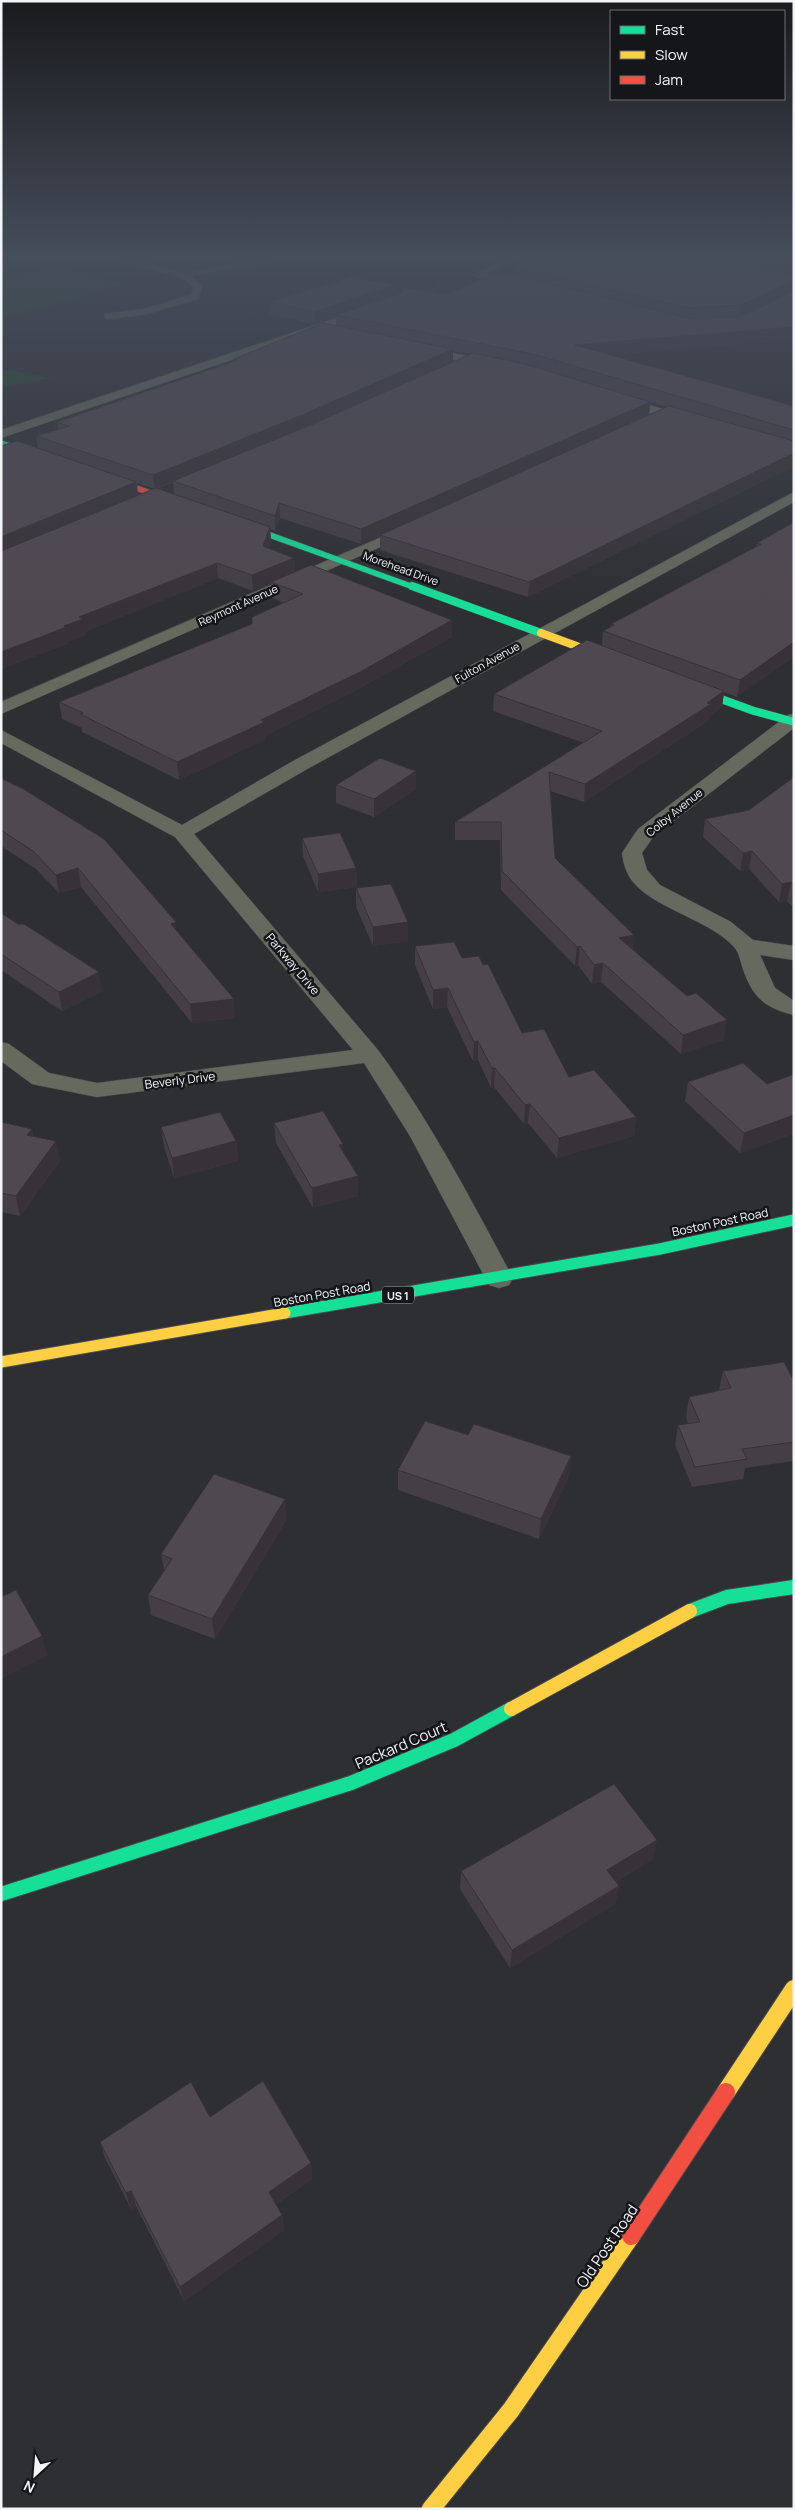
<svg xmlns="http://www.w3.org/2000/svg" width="795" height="2510" font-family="Manrope,sans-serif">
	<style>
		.green { fill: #26452b }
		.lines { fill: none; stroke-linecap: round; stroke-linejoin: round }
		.lane-casing { stroke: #4a4c4e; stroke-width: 2 }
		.street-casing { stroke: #4a4c4e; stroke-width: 1 }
		.fast-far3-casing { stroke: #4a4c4e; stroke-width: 7 }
		.fast-far2-casing { stroke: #4a4c4e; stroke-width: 9 }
		.fast-far1-casing { stroke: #4a4c4e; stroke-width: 13 }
		.fast-casing { stroke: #4a4c4e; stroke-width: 16 }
		.slow-far3-casing { stroke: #4a4c4e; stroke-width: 9 }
		.slow-far2-casing { stroke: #4a4c4e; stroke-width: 13 }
		.slow-far1-casing { stroke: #4a4c4e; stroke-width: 16 }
		.slow-casing { stroke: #4a4c4e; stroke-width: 20 }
		.jam-far1-casing { stroke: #4a4c4e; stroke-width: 7 }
		.jam-casing { stroke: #4a4c4e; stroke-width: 20 }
		.path { stroke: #6a6d67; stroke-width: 1; stroke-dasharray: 1 1; stroke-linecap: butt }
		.lane { fill: #666a5e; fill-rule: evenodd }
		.street { fill: #666a5e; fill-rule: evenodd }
		.fast-far3 { stroke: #16e098; stroke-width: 5.5 }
		.fast-far2 { stroke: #16e098; stroke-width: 8 }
		.fast-far1 { stroke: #16e098; stroke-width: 11 }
		.fast { stroke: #16e098; stroke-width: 14 }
		.slow-far3 { stroke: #ffcf43; stroke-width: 8 }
		.slow-far2 { stroke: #ffcf43; stroke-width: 11 }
		.slow-far1 { stroke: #ffcf43; stroke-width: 14 }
		.slow { stroke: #ffcf43; stroke-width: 18 }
		.jam-far1 { stroke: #f24e42; stroke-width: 5.5 }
		.jam { stroke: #f24e42; stroke-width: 18 }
		.wall { fill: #453e45; fill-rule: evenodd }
		.shaded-wall { fill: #383238 }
		.building { fill: #504850; stroke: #383238 }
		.labels { text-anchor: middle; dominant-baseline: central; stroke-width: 5; stroke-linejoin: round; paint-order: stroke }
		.far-street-label { font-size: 11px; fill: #f3f5f9; stroke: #151619 }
		.shield { fill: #151619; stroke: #b0b2b6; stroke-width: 1 }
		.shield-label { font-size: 11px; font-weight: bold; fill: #f3f5f9 }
		.street-label { font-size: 12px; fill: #f3f5f9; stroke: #151619 }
		.near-street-label { font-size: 15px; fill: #f3f5f9; stroke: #151619 }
	</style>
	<rect width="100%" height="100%" fill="#2e2f33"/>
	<g class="green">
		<path d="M52,268L124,284L1,319V281Z"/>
		<path d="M1,369L52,378L1,387Z"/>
	</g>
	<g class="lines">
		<defs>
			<path id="lane" d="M112,259H124L184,273L268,259H283L191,276L202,286L198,299L146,314L108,319L105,318V314L145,309L191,295L194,287L181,277Z"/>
			<g id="street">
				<path d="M507,259H519L487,274L528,284V288L477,278L472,275Z"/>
				<path d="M372,306L377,309L376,311L1,438V430Z"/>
				<path d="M416,346L499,362L505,366L499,370L412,351V347Z"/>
				<path d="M612,395L699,419L700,422L694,426L608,402L606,399L608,396Z"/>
				<path d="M794,492V502L309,768L194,834L378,1050C431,1122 471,1200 513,1278L509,1285L499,1288L489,1285L410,1136L364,1063L97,1097L32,1084L1,1061V1042L9,1044L49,1073L97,1083L353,1050L175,837L1,743V730L182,825L295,760Z"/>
				<path d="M414,523L421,527L419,530L1,714V702Z"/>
				<path d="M794,714V728L653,837L642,853L647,870L660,885L731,922L753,940L794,946V960L760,955L775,988L794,1001V1015C765,1008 753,998 743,969C741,963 739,953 735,948C710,918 641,906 627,872C624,866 623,859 622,853L638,829L788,715Z"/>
			</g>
			<g id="fast-far3">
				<path d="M1,443L42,456"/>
				<path d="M234,522L416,588"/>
			</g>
			<g id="fast-far2">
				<path d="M412,586L541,633"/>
				<path d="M688,687L754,711L791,721"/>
			</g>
			<path id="fast-far1" d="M285,1313L660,1249L794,1220"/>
			<g id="fast">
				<path d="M690,1611L727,1597L794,1587"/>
				<path d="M1,1894L351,1783L454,1740L511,1709"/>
			</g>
			<path id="slow-far3" d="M541,633L612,659"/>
			<path id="slow-far2" d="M1,1362L285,1313"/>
			<path id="slow-far1" d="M511,1709L690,1611"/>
			<g id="slow">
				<path d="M726,2092L794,1989"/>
				<path d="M431,2509L511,2410L631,2236"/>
			</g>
			<path id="jam-far1" d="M102,476L182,504"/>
			<path id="jam" d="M631,2236L726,2092"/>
		</defs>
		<use href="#lane" class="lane-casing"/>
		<use href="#street" class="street-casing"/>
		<use href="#fast-far3" class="fast-far3-casing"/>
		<use href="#fast-far2" class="fast-far2-casing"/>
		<use href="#fast-far1" class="fast-far1-casing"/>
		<use href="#fast" class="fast-casing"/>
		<use href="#slow-far3" class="slow-far3-casing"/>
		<use href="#slow-far2" class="slow-far2-casing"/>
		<use href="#slow-far1" class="slow-far1-casing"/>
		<use href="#slow" class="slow-casing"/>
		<use href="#jam-far1" class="jam-far1-casing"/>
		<use href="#jam" class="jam-casing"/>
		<path class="path" d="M422,293L452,283"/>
		<use href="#lane" class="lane"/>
		<use href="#street" class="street"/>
		<use href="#fast-far3" class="fast-far3"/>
		<use href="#fast-far2" class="fast-far2"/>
		<use href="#fast-far1" class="fast-far1"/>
		<use href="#fast" class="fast"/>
		<use href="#slow-far3" class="slow-far3"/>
		<use href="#slow-far2" class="slow-far2"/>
		<use href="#slow-far1" class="slow-far1"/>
		<use href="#slow" class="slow"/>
		<use href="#jam-far1" class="jam-far1"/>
		<use href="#jam" class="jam"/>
	</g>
	<g class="wall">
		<path d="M536,259H794V339L610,355L794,406V466L528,597L380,550V536L361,544L280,518L275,531L270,529L271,542L269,548L294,558L295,572L452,620V637L360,688L266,735V739L179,780L82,732V728L62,719L59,702L252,624L284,603L272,598L271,583L253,591L218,578L84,632L85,635L69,641V643L1,669V446L38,448L36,436L58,429L57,422L234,361V359L336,326V317L314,324L270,314V302L395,285V296L443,295L514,275V267ZM784,295L750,313H747ZM453,351L470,354L302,428L453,362ZM650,402L667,407L649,415ZM173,482L174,494L157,489ZM137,483L154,489L138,496Z"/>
		<path d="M780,530L737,697L724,692L722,707L709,717L708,721L584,802L550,791L555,858L634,935L633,949L724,1040L681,1054L601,982L592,984L578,965L575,966L501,890L500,840H455V822L584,743L493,711L494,694L602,646L603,631L610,627L611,624L756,547L757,543Z"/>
		<path d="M416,771V789L374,817L336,803V785Z"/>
		<path d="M794,777V905L792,906L787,901L779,902L749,869L740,871L703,837L705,819L749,810Z"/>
		<path d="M1,778L177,931L235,1018L192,1023L81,887L59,893L36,869L1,846Z"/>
		<path d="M302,838L356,868L357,887L318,892L303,856Z"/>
		<path d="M356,888L408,941L373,946L356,907Z"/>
		<path d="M1,913L102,991L62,1011L1,970Z"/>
		<path d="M415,946L483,965L522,1033L569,1077L636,1117L634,1136L557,1158L528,1123L524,1124L494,1087L491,1088L478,1060L473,1061L447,1007L433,1009L415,965Z"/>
		<path d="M688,1082L793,1134L740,1153L685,1101Z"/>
		<path d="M1,1122L32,1129L33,1136L60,1161L20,1216L1,1212Z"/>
		<path d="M274,1123L344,1153L358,1176V1196L313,1208L276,1143Z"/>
		<path d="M161,1127L236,1141L238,1161L174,1178L164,1147Z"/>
		<path d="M723,1371L794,1381V1461L745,1468L743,1479L692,1487L675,1445L678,1425L688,1424L686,1417L689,1397L719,1390Z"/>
		<path d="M468,1435L571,1456L569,1476L539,1539L398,1490V1470Z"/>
		<path d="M287,1519L215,1639L151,1615L148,1595L164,1570L161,1554Z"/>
		<path d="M653,1859L615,1882L619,1886L615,1904L510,1968L460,1889L461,1871Z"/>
		<path d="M210,2117L311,2163L312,2179L276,2204L282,2215L284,2230L184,2301L136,2206L131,2209L105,2158L100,2142Z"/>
	</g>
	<g class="shaded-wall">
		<path d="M794,280V290L740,317L741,305Z"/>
		<path d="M395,285V297L336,315V317L314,324V312Z"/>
		<path d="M794,327V339L574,358L575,345Z"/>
		<path d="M453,349V362L302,428L155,489L153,475Z"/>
		<path d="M650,402L649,415L361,544V529Z"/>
		<path d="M794,453V466L528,597L529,582Z"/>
		<path d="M136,482L138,496L1,553V537Z"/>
		<path d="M279,503L280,518L275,531V516Z"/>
		<path d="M270,527L271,542L264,561L263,546Z"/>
		<path d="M294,558L295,573L271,582V583L253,591L252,575Z"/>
		<path d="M217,563L218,578L84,632L85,635L69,641V643L1,669V652L79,617Z"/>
		<path d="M452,620V637L360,688L266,735V739L179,780L177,762L261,720Z"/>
		<path d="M794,642V657L737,697L740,680Z"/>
		<path d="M724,691L722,707L709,717L708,721L584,802L585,784Z"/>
		<path d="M416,771V789L374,817V799Z"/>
		<path d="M752,851L749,869L740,871L743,853Z"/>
		<path d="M78,868L81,887L59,893L56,875Z"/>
		<path d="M356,868L357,887L318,892V874Z"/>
		<path d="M791,882L787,901L779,902L782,884Z"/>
		<path d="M794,894V905L792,906Z"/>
		<path d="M176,922L178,941L171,924Z"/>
		<path d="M408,922V941L373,946V927Z"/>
		<path d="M634,935L632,953L619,938Z"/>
		<path d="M580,946L578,965L575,966L577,947Z"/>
		<path d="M603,963L601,982L592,984L594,965Z"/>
		<path d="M99,972L102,991L62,1011L59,992Z"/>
		<path d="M448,988L447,1007L433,1009V990Z"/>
		<path d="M234,999L235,1018L192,1023L190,1004Z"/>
		<path d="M727,1020L724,1040L681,1054L683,1035Z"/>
		<path d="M478,1041V1060L473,1061L474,1042Z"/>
		<path d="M492,1068H495L494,1087L491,1088Z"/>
		<path d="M530,1104L528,1123L524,1124L525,1105Z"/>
		<path d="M792,1109H794L793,1134L740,1153L744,1133Z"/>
		<path d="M636,1117L634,1136L557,1158L559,1138Z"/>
		<path d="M32,1129L36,1149L27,1135Z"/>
		<path d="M56,1141L60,1161L20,1216L16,1196Z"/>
		<path d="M236,1141L238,1161L174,1178L172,1158Z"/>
		<path d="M343,1144L344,1163L339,1145Z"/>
		<path d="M358,1176V1196L313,1208L312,1188Z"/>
		<path d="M571,1456L569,1476L539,1539L541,1519Z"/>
		<path d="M285,1499L287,1519L215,1639L212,1619Z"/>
		<path d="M42,1636L47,1656L1,1679V1657Z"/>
		<path d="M657,1840L653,1859L604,1888L607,1870Z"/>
		<path d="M619,1886L615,1904L510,1968L512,1950Z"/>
		<path d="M311,2163L312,2179L271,2207L269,2192Z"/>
		<path d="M131,2191L136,2206L131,2209L126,2193Z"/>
		<path d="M282,2215L284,2230L184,2301L180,2287Z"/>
	</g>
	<g class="building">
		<path d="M536,259H730L794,275V280L741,305L688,308L514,267Z"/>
		<path d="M770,259H794V265Z"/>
		<path d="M501,272L688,318L734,317L750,313L794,290V327L575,345L794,406V430L533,354L336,315L403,293V287L443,295Z"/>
		<path d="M351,277L395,285L314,312L270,302Z"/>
		<path d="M323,323L453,349L302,415L153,475L36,436L69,426L57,422L238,360L234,359Z"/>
		<path d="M473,353L525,364L650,402L361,529L279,503L275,516L173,481L313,424Z"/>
		<path d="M669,406L794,441V453L529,582L380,535Z"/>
		<path d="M17,441L136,482L1,537V446Z"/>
		<path d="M156,488L270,527L263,546L294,558L252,575L217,563L79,617L83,619L64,626L67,627L1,652V551Z"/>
		<path d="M794,522V642L740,680L603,631L614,625L611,624L761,544L757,543Z"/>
		<path d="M311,565L452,620L360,672L261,720L265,722L177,762L80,714L83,713L59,702L252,624V617L303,594L271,582Z"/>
		<path d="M587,640L724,691L707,703L711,704L585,784L549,772L555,858L634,935L619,938L687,996L696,993L727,1020L683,1035L603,963L594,965L580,946L577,947L502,871L501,822H455L602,731L494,694Z"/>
		<path d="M380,758L416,771L374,799L336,785Z"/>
		<path d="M794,777V886L791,882L782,884L752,851L743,853L705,819L749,810Z"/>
		<path d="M1,778L25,790L104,839L176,922L171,924L234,999L190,1004L78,868L56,875L33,851L1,830Z"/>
		<path d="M340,833L356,868L318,874L302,838Z"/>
		<path d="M391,884L408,922L373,927L356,888Z"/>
		<path d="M1,913L18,924H24L99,972L59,992L1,954Z"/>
		<path d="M454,942L462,958L479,956L483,965L488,964L522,1033L544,1029L569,1077L594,1070L636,1117L559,1138L530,1104L525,1105L495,1068H492L478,1041L474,1042L448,988L433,990L415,946Z"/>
		<path d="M743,1063L767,1084L792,1075L794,1077V1109H792L794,1111V1115L744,1133L688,1082Z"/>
		<path d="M323,1111L343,1144L339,1145L358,1176L312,1188L274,1123Z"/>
		<path d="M220,1112L236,1141L172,1158L161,1127Z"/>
		<path d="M1,1122L32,1129L27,1135L56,1141L16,1196L1,1193Z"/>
		<path d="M784,1362L794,1381V1442L742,1449L747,1459L695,1467L678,1425L700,1422L689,1397L731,1388L723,1371Z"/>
		<path d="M425,1421L468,1435L474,1424L571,1456L541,1519L398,1470Z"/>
		<path d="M214,1474L285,1499L212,1619L148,1595L172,1559L161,1554Z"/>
		<path d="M16,1590L42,1636L1,1657V1597Z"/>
		<path d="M614,1784L657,1840L607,1870L619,1886L512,1950L461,1871Z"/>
		<path d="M263,2081L311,2163L269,2192L282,2215L180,2287L131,2191L126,2193L100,2142L191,2082L210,2117Z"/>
	</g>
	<linearGradient id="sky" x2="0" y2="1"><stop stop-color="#191a1c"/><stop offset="0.42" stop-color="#464d5b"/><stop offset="1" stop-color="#464d5b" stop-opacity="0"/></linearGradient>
	<rect width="795" height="610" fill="url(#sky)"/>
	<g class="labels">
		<g class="far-street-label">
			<text transform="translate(401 568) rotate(20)">Morehead Drive</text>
			<text transform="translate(238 605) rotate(-24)">Reymont Avenue</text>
			<text transform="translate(487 662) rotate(-29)">Fulton Avenue</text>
			<text transform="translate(674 812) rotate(-39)">Colby Avenue</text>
		</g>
		<rect class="shield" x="382" y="1286.5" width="32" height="17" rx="4"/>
		<g class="shield-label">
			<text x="398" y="1295">US 1</text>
		</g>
		<g class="street-label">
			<text transform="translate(293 964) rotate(50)">Parkway Drive</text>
			<text transform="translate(180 1080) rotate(-7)">Beverly Drive</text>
			<text transform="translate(720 1222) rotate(-12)">Boston Post Road</text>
			<text transform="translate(322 1294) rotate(-10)">Boston Post Road</text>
		</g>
		<g class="near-street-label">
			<text transform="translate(401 1745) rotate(-23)">Packard Court</text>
			<text transform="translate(607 2246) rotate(-56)">Old Post Road</text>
		</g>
	</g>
	<rect width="795" height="2510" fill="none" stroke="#f3f5f9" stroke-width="5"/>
	<rect x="610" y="10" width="175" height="90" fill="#151619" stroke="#6e6f73"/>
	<rect x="620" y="26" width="25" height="8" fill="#16e098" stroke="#6e6f73"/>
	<text x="655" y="35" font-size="15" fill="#f3f5f9">Fast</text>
	<rect x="620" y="51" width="25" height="8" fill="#ffcf43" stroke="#6e6f73"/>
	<text x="655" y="60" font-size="15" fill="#f3f5f9">Slow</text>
	<rect x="620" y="76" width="25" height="8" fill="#f24e42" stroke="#6e6f73"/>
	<text x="655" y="85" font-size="15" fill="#f3f5f9">Jam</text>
	<g transform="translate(35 2475) rotate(206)" stroke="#151619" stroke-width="4" paint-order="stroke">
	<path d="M0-4L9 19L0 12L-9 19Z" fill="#f3f5f9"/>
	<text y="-8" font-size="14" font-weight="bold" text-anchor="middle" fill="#f3f5f9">N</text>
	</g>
</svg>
